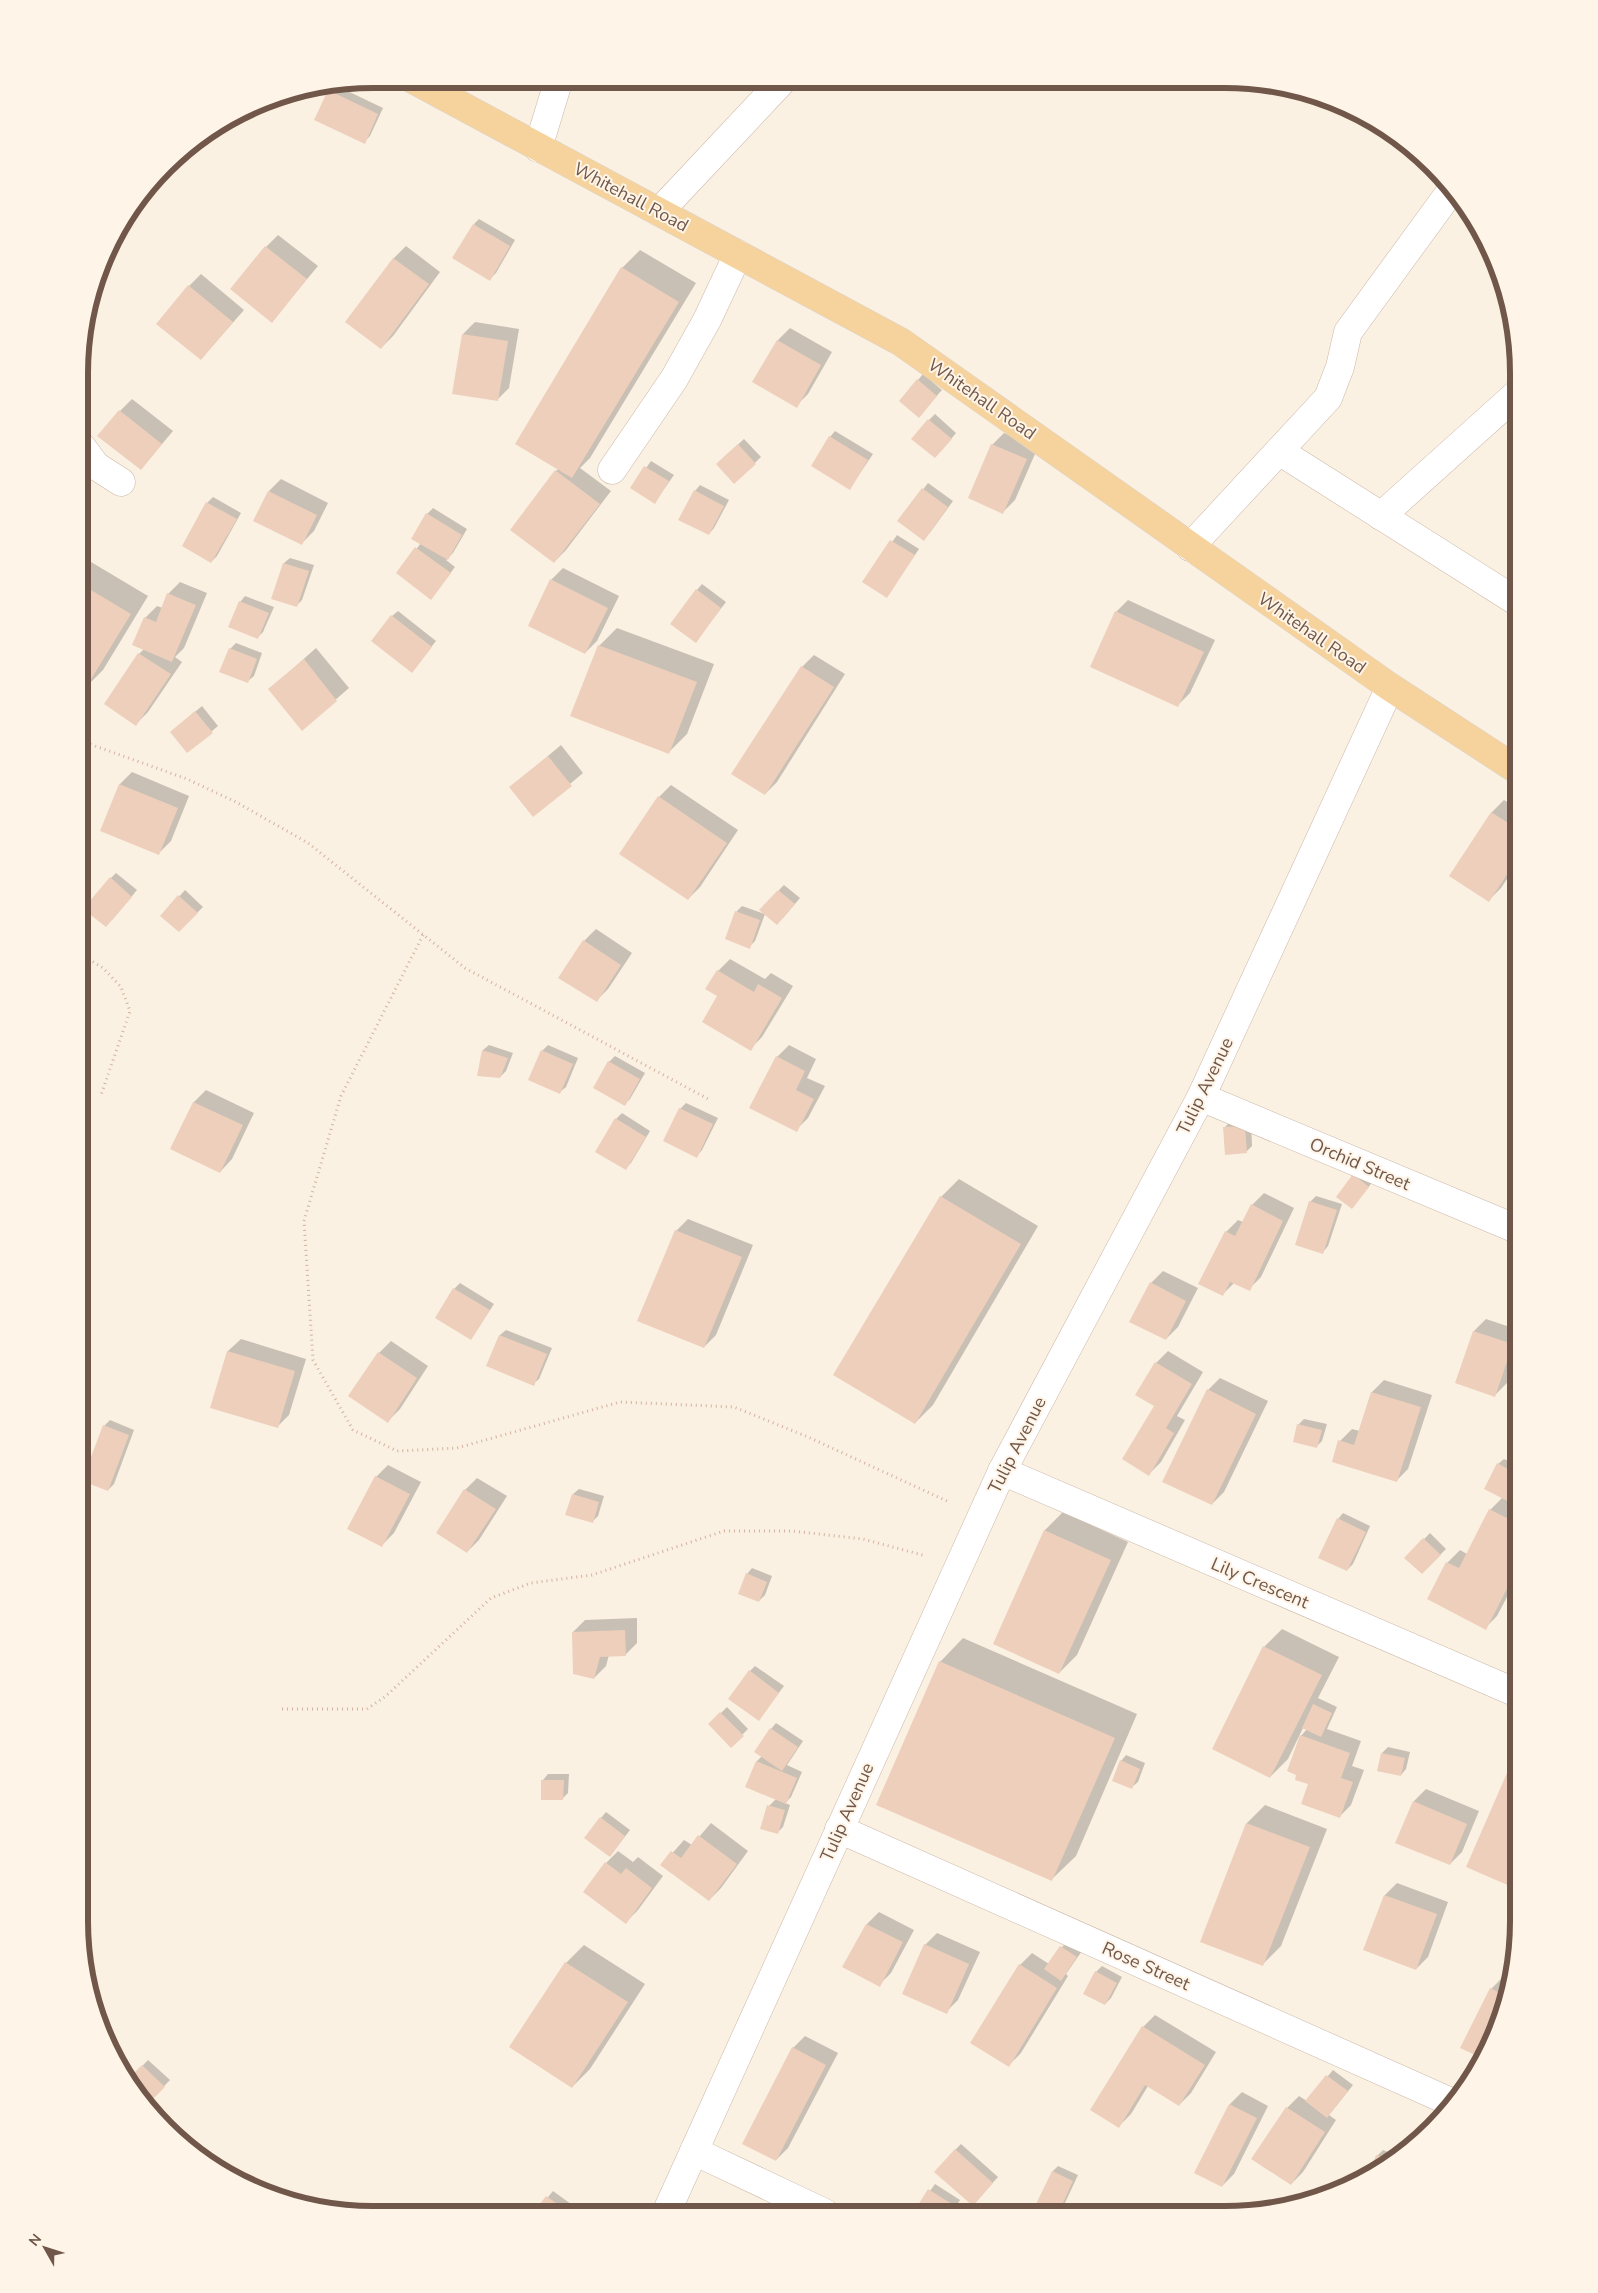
<svg xmlns="http://www.w3.org/2000/svg" width="1598" height="2293" font-family="'Nunito Sans',sans-serif">
	<style>
		.shadow { fill: #0003 }
		.building { fill: #eecfbb }
		.lines { fill: none; stroke-linecap: round; stroke-linejoin: round }
		.minor-casing { stroke: #cbb8a9; stroke-width: 29 }
		.major-casing { stroke: #dad3d0; stroke-width: 29 }
		.path { stroke: #d3b29f; stroke-width: 3; stroke-dasharray: 1 4; stroke-linecap: butt }
		.minor { stroke: #fff; stroke-width: 28 }
		.major { stroke: #f6d39d; stroke-width: 28 }
		.labels { text-anchor: middle; dominant-baseline: central; stroke-width: 4; stroke-linejoin: round; paint-order: stroke }
		.street-label { font-size: 18px; fill: #71574a; stroke: #fef5e8 }
		.rim { fill: none; stroke: #71574a; stroke-width: 6 }
	</style>
	<rect width="100%" height="100%" fill="#fbf1e2"/>
	<g class="shadow">
		<path d="M335,85L383,108L370,136L364,142L329,91Z"/>
		<path d="M479,219L515,240L496,273L490,279L474,224Z"/>
		<path d="M278,235L318,266L272,321L266,247Z"/>
		<path d="M406,246L440,272L393,336L381,348L347,322L394,258Z"/>
		<path d="M640,250L696,283L590,458L580,468L611,491L566,550L554,562L556,471L559,468L622,268Z"/>
		<path d="M201,274L244,310L201,359L189,286Z"/>
		<path d="M475,322L519,329L509,388L497,400L463,334Z"/>
		<path d="M790,328L832,352L808,394L796,406L754,382L778,340Z"/>
		<path d="M923,374L942,390L924,410L918,380Z"/>
		<path d="M132,399L173,431L141,469L120,411Z"/>
		<path d="M935,414L956,433L941,451L929,420Z"/>
		<path d="M835,431L873,454L850,488L830,437Z"/>
		<path d="M1004,433L1038,447L1015,500L1003,512L992,445Z"/>
		<path d="M744,439L761,457L734,483L723,458Z"/>
		<path d="M651,461L674,475L655,502L632,488Z"/>
		<path d="M281,479L328,503L314,531L302,543L269,491Z"/>
		<path d="M928,483L953,501L929,534L899,521Z"/>
		<path d="M700,485L729,500L714,528L709,534L695,491Z"/>
		<path d="M213,497L241,513L217,556L211,562L207,503Z"/>
		<path d="M433,508L467,529L453,553L446,560L455,567L436,592L398,573L421,543L427,514Z"/>
		<path d="M897,535L919,549L887,596L864,582Z"/>
		<path d="M81,556L148,596L103,670L85,688L81,685Z"/>
		<path d="M290,558L314,565L302,600L296,606L284,563Z"/>
		<path d="M563,568L619,596L597,641L585,653L551,580Z"/>
		<path d="M180,582L207,593L184,648L175,657L182,662L148,712L136,724L139,654L144,649L145,618L157,606L163,608L168,594Z"/>
		<path d="M702,584L726,602L696,641L697,590Z"/>
		<path d="M245,596L274,607L263,632L258,637L240,602Z"/>
		<path d="M1128,600L1215,640L1190,693L1178,705L1116,612Z"/>
		<path d="M398,611L436,641L417,665L392,616Z"/>
		<path d="M617,628L714,664L687,734L669,752L599,646Z"/>
		<path d="M236,643L262,653L254,676L248,681L230,649Z"/>
		<path d="M316,648L349,688L302,729L270,689Z"/>
		<path d="M814,655L845,674L777,782L765,794L802,667Z"/>
		<path d="M202,706L218,726L187,752L177,727Z"/>
		<path d="M561,745L583,773L533,815L511,787Z"/>
		<path d="M132,772L189,796L171,841L159,853L102,830L120,784Z"/>
		<path d="M671,785L738,830L700,887L688,899L659,797Z"/>
		<path d="M1504,800L1519,810V861L1501,888L1489,900L1451,876L1492,812Z"/>
		<path d="M116,873L137,890L112,920L111,878Z"/>
		<path d="M784,885L800,898L783,918L779,890Z"/>
		<path d="M185,890L203,907L179,931L162,916Z"/>
		<path d="M742,906L765,914L755,941L749,947L726,938L737,911Z"/>
		<path d="M596,929L632,953L608,989L596,1001L584,941Z"/>
		<path d="M730,959L765,979L771,973L793,986L762,1037L750,1049L719,996L718,971Z"/>
		<path d="M489,1045L513,1053L506,1071L500,1077L478,1075L483,1050Z"/>
		<path d="M548,1045L578,1058L566,1087L560,1092L542,1051Z"/>
		<path d="M789,1045L816,1059L807,1078L825,1086L808,1118L796,1130L777,1057Z"/>
		<path d="M615,1056L645,1073L630,1099L625,1104L609,1062Z"/>
		<path d="M206,1090L254,1113L232,1159L220,1172L172,1149L194,1102Z"/>
		<path d="M686,1103L718,1118L702,1150L697,1156L680,1109Z"/>
		<path d="M622,1113L650,1131L631,1163L626,1168L616,1119Z"/>
		<path d="M1251,1120L1252,1146L1246,1152L1224,1128L1230,1122Z"/>
		<path d="M1354,1175L1374,1180L1352,1208Z"/>
		<path d="M959,1179L1038,1226L933,1405L915,1423L941,1197Z"/>
		<path d="M1264,1193L1294,1208L1261,1277L1249,1289L1235,1282L1223,1294L1226,1232L1238,1220L1243,1222L1252,1205Z"/>
		<path d="M1316,1196L1342,1204L1328,1246L1323,1252L1310,1202Z"/>
		<path d="M688,1219L753,1245L716,1335L704,1347L676,1231Z"/>
		<path d="M1163,1271L1198,1288L1178,1327L1166,1339L1151,1283Z"/>
		<path d="M460,1283L494,1304L471,1339L454,1289Z"/>
		<path d="M1486,1319L1519,1330V1348L1507,1383L1495,1395L1457,1382L1474,1331Z"/>
		<path d="M506,1330L552,1348L539,1379L533,1384L488,1365L500,1335Z"/>
		<path d="M241,1339L306,1359L289,1415L277,1427L212,1407L228,1351Z"/>
		<path d="M391,1341L428,1366L400,1409L388,1421L379,1353Z"/>
		<path d="M1168,1351L1203,1372L1177,1416L1185,1420L1161,1462L1149,1474L1156,1405V1363Z"/>
		<path d="M1220,1378L1268,1401L1224,1492L1212,1504L1208,1390Z"/>
		<path d="M1384,1380L1432,1395L1408,1469L1396,1481L1340,1441L1352,1429L1360,1431L1372,1392Z"/>
		<path d="M1304,1419L1327,1424L1322,1441L1316,1447L1294,1441L1299,1424Z"/>
		<path d="M110,1420L134,1430L114,1484L108,1490L104,1426Z"/>
		<path d="M1504,1459L1519,1466V1574L1497,1616L1485,1628L1429,1599L1448,1562L1460,1550L1467,1554L1490,1510L1503,1497L1498,1464Z"/>
		<path d="M388,1465L421,1482L394,1533L382,1545L376,1477Z"/>
		<path d="M477,1478L507,1496L479,1540L467,1552L438,1533L465,1490Z"/>
		<path d="M579,1489L604,1496L598,1516L592,1522L573,1494Z"/>
		<path d="M1063,1512L1128,1542L1077,1655L1059,1673L994,1643L1045,1530Z"/>
		<path d="M1343,1513L1370,1526L1353,1564L1347,1570L1338,1519Z"/>
		<path d="M1430,1533L1446,1549L1422,1573L1406,1558Z"/>
		<path d="M752,1568L772,1576L765,1595L759,1601L747,1574Z"/>
		<path d="M637,1618V1643L625,1655H609L606,1666L594,1678L573,1632L585,1620Z"/>
		<path d="M1282,1629L1339,1657L1318,1698L1337,1707L1327,1729L1361,1741L1352,1766L1364,1770L1351,1805L1339,1817L1309,1783L1300,1737L1307,1729L1303,1728L1288,1759L1270,1777L1213,1749L1264,1647Z"/>
		<path d="M963,1638L1137,1714L1076,1856L1052,1879L940,1662Z"/>
		<path d="M755,1666L784,1686L758,1720L750,1671Z"/>
		<path d="M727,1707L748,1729L731,1746L710,1724Z"/>
		<path d="M776,1723L803,1741L787,1765L802,1772L791,1797L785,1803L790,1805L783,1827L777,1833L769,1806L776,1799L746,1786L757,1761L762,1756L771,1729Z"/>
		<path d="M1388,1747L1410,1752L1406,1769L1401,1775L1378,1771L1382,1753Z"/>
		<path d="M1126,1755L1145,1763L1138,1782L1132,1787L1121,1761Z"/>
		<path d="M548,1774H569L568,1793L562,1799L543,1780Z"/>
		<path d="M1426,1789L1479,1811L1462,1852L1450,1864L1414,1801Z"/>
		<path d="M1265,1805L1327,1829L1281,1946L1263,1964L1202,1941L1247,1823Z"/>
		<path d="M606,1812L630,1830L610,1856L601,1818Z"/>
		<path d="M711,1823L748,1851L721,1888L709,1900L662,1865L684,1840L692,1845Z"/>
		<path d="M618,1851L633,1862L638,1857L663,1876L638,1910L626,1922L606,1863Z"/>
		<path d="M1397,1883L1448,1902L1428,1957L1416,1969L1365,1950L1385,1895Z"/>
		<path d="M879,1912L914,1930L891,1973L879,1985L844,1967L867,1924Z"/>
		<path d="M937,1933L980,1952L958,2000L946,2012L925,1945Z"/>
		<path d="M1067,1941L1082,1951L1066,1974L1068,1976L1021,2053L1009,2065L1020,1965L1032,1953L1049,1964Z"/>
		<path d="M584,1945L645,1984L590,2069L572,2087L566,1963Z"/>
		<path d="M1102,1966L1122,1977L1111,1998L1105,2004L1096,1972Z"/>
		<path d="M1503,1977L1506,1979L1504,2015L1483,2057L1462,2047L1491,1989Z"/>
		<path d="M1155,2015L1216,2052L1191,2093L1179,2105L1148,2086L1131,2114L1119,2126L1143,2027Z"/>
		<path d="M805,2036L838,2053L788,2148L776,2160L793,2048Z"/>
		<path d="M148,2060L170,2080L145,2106L128,2081Z"/>
		<path d="M1333,2070L1353,2085L1329,2115L1336,2120L1303,2172L1291,2184L1287,2108L1299,2096L1307,2101Z"/>
		<path d="M1242,2092L1268,2106L1234,2174L1222,2186L1230,2104Z"/>
		<path d="M961,2144L998,2177L978,2199L955,2150Z"/>
		<path d="M1383,2150L1398,2156L1370,2174L1377,2156Z"/>
		<path d="M1058,2166L1078,2175L1063,2207L1058,2213L1053,2171Z"/>
		<path d="M935,2184L960,2200L952,2213H914Z"/>
		<path d="M553,2191L582,2212H536Z"/>
	</g>
	<g class="building">
		<path d="M328,90L378,114L365,144L314,120Z"/>
		<path d="M473,224L510,246L490,281L452,258Z"/>
		<path d="M265,246L307,279L272,323L230,289Z"/>
		<path d="M393,258L429,284L381,349L345,322Z"/>
		<path d="M621,267L679,302L572,478L515,444Z"/>
		<path d="M188,285L233,322L201,360L156,324Z"/>
		<path d="M462,334L508,341L498,401L452,394Z"/>
		<path d="M777,340L821,365L797,408L752,382Z"/>
		<path d="M917,379L937,396L919,418L899,401Z"/>
		<path d="M119,410L162,444L141,470L97,436Z"/>
		<path d="M928,419L952,439L935,458L911,439Z"/>
		<path d="M829,436L868,460L850,490L811,466Z"/>
		<path d="M738,444L756,464L734,484L716,464Z"/>
		<path d="M991,444L1027,459L1003,514L968,498Z"/>
		<path d="M644,466L669,481L655,504L630,488Z"/>
		<path d="M555,470L600,504L554,563L510,530Z"/>
		<path d="M922,488L948,507L924,541L897,521Z"/>
		<path d="M694,490L724,506L709,535L678,520Z"/>
		<path d="M268,491L317,515L302,545L253,521Z"/>
		<path d="M206,502L237,519L211,563L182,546Z"/>
		<path d="M426,513L462,535L448,560L411,539Z"/>
		<path d="M890,540L915,555L887,598L862,582Z"/>
		<path d="M415,547L451,573L431,600L396,573Z"/>
		<path d="M283,563L309,571L297,607L271,599Z"/>
		<path d="M550,579L608,608L585,654L528,626Z"/>
		<path d="M81,584L131,614L85,689L81,687Z"/>
		<path d="M696,589L721,608L696,643L670,624Z"/>
		<path d="M167,593L196,605L172,662L132,645L144,617L156,622Z"/>
		<path d="M239,601L269,613L258,639L228,627Z"/>
		<path d="M1115,611L1204,652L1178,707L1090,667Z"/>
		<path d="M391,615L432,647L412,673L371,641Z"/>
		<path d="M598,645L697,682L669,754L570,716Z"/>
		<path d="M229,648L257,659L248,683L219,672Z"/>
		<path d="M138,653L171,674L136,726L104,704Z"/>
		<path d="M304,659L337,701L302,731L268,689Z"/>
		<path d="M801,666L834,687L765,795L731,774Z"/>
		<path d="M195,711L213,733L187,753L170,732Z"/>
		<path d="M548,756L572,786L533,817L509,787Z"/>
		<path d="M119,784L178,808L159,855L100,831Z"/>
		<path d="M658,796L727,843L688,900L619,854Z"/>
		<path d="M1491,812L1519,830V856L1489,902L1449,876Z"/>
		<path d="M110,877L132,897L106,927L83,909Z"/>
		<path d="M778,890L795,904L777,925L759,910Z"/>
		<path d="M178,895L198,913L179,932L160,916Z"/>
		<path d="M735,911L760,920L750,949L725,939Z"/>
		<path d="M583,940L621,965L597,1002L558,978Z"/>
		<path d="M717,970L754,992L758,984L782,998L751,1051L702,1022L717,996L705,989Z"/>
		<path d="M482,1050L508,1058L500,1078L477,1076Z"/>
		<path d="M541,1050L573,1064L560,1094L528,1080Z"/>
		<path d="M776,1056L805,1071L796,1090L814,1099L797,1132L749,1108Z"/>
		<path d="M608,1061L640,1079L625,1106L593,1088Z"/>
		<path d="M193,1102L243,1125L220,1173L170,1149Z"/>
		<path d="M679,1108L713,1124L697,1158L663,1141Z"/>
		<path d="M615,1118L646,1137L626,1170L595,1152Z"/>
		<path d="M1245,1126L1247,1153L1225,1155L1223,1127Z"/>
		<path d="M1353,1174L1369,1187L1352,1209L1336,1197Z"/>
		<path d="M940,1196L1021,1244L915,1424L833,1375Z"/>
		<path d="M1309,1201L1337,1210L1323,1254L1295,1245Z"/>
		<path d="M1251,1204L1283,1221L1250,1291L1230,1282L1223,1296L1198,1284L1225,1231L1235,1236Z"/>
		<path d="M675,1230L742,1257L704,1348L637,1321Z"/>
		<path d="M1150,1282L1186,1301L1166,1340L1129,1322Z"/>
		<path d="M453,1288L490,1310L471,1340L435,1318Z"/>
		<path d="M1473,1331L1513,1344L1495,1397L1455,1383Z"/>
		<path d="M499,1335L547,1354L534,1386L486,1366Z"/>
		<path d="M227,1351L295,1371L278,1428L210,1408Z"/>
		<path d="M378,1352L417,1378L388,1423L348,1396Z"/>
		<path d="M1155,1362L1192,1384L1166,1428L1174,1433L1149,1476L1122,1459L1154,1406L1135,1395Z"/>
		<path d="M1207,1389L1256,1414L1212,1505L1162,1482Z"/>
		<path d="M1371,1392L1421,1407L1397,1482L1332,1462L1338,1440L1354,1445Z"/>
		<path d="M1297,1424L1322,1430L1317,1448L1293,1442Z"/>
		<path d="M103,1425L129,1435L108,1491L82,1481Z"/>
		<path d="M1497,1463L1519,1475V1507L1484,1489Z"/>
		<path d="M375,1476L410,1494L382,1547L347,1529Z"/>
		<path d="M464,1489L496,1509L467,1553L436,1533Z"/>
		<path d="M572,1494L599,1502L593,1523L565,1515Z"/>
		<path d="M1489,1509L1519,1524V1565L1486,1630L1427,1599L1446,1562L1459,1568Z"/>
		<path d="M1337,1518L1366,1532L1347,1571L1318,1558Z"/>
		<path d="M1044,1530L1111,1560L1059,1674L993,1644Z"/>
		<path d="M1423,1538L1441,1555L1422,1574L1404,1558Z"/>
		<path d="M746,1573L767,1582L759,1602L738,1594Z"/>
		<path d="M625,1630L626,1656L600,1657L594,1679L573,1674L572,1632Z"/>
		<path d="M1263,1646L1322,1675L1270,1778L1212,1749Z"/>
		<path d="M939,1661L1115,1738L1052,1881L876,1805Z"/>
		<path d="M749,1670L779,1693L759,1721L728,1699Z"/>
		<path d="M1313,1704L1332,1713L1321,1737L1302,1728Z"/>
		<path d="M720,1712L744,1736L731,1748L708,1724Z"/>
		<path d="M770,1728L798,1747L782,1771L754,1752Z"/>
		<path d="M1300,1735L1350,1753L1341,1778L1353,1782L1340,1818L1301,1804L1308,1784L1295,1780L1296,1775L1287,1771Z"/>
		<path d="M1517,1750L1519,1751V1890L1466,1867Z"/>
		<path d="M1381,1753L1405,1758L1401,1776L1377,1771Z"/>
		<path d="M1120,1760L1140,1769L1132,1789L1112,1781Z"/>
		<path d="M756,1761L797,1778L786,1804L745,1787Z"/>
		<path d="M541,1780H564L563,1800H541Z"/>
		<path d="M1413,1801L1467,1824L1450,1865L1395,1843Z"/>
		<path d="M767,1805L785,1810L778,1834L760,1829Z"/>
		<path d="M600,1817L625,1836L610,1857L584,1838Z"/>
		<path d="M1246,1823L1310,1847L1263,1966L1200,1942Z"/>
		<path d="M698,1835L737,1864L709,1901L660,1865L671,1851L681,1858Z"/>
		<path d="M605,1862L621,1874L626,1868L652,1888L626,1924L583,1892Z"/>
		<path d="M1384,1895L1437,1914L1416,1970L1363,1950Z"/>
		<path d="M866,1924L903,1942L880,1987L842,1967Z"/>
		<path d="M924,1944L969,1964L947,2014L902,1994Z"/>
		<path d="M1060,1946L1077,1957L1061,1981L1044,1969Z"/>
		<path d="M1515,1959L1504,2015L1482,2058L1460,2048L1490,1988L1498,1992Z"/>
		<path d="M565,1962L628,2002L572,2088L509,2047Z"/>
		<path d="M1019,1964L1057,1988L1009,2067L970,2043Z"/>
		<path d="M1095,1971L1117,1983L1105,2005L1083,1994Z"/>
		<path d="M1142,2026L1205,2065L1179,2106L1145,2085L1119,2128L1090,2110Z"/>
		<path d="M792,2047L826,2065L776,2161L742,2144Z"/>
		<path d="M142,2065L165,2087L146,2106L127,2080Z"/>
		<path d="M1326,2075L1348,2091L1327,2118L1305,2101Z"/>
		<path d="M1229,2104L1257,2118L1222,2187L1194,2173Z"/>
		<path d="M1286,2107L1325,2132L1291,2185L1251,2159Z"/>
		<path d="M955,2149L993,2183L973,2206L934,2172Z"/>
		<path d="M1376,2155L1391,2160L1368,2176Z"/>
		<path d="M1052,2171L1073,2181L1058,2214L1036,2204Z"/>
		<path d="M928,2189L955,2206L951,2213H913Z"/>
		<path d="M546,2196L569,2212H534Z"/>
	</g>
	<g class="lines">
		<defs>
			<g id="minor">
				<path d="M538,148L559,79"/>
				<path d="M659,212L783,80"/>
				<path d="M81,446L96,466L121,482"/>
				<path d="M1279,451L1519,603"/>
				<path d="M612,470L674,379L707,320L738,254"/>
				<path d="M1381,516L1519,392"/>
				<path d="M1190,547L1328,398L1340,367L1348,332L1453,188"/>
				<path d="M1201,1097L1519,1230"/>
				<path d="M1002,1471L1519,1694"/>
				<path d="M839,1829L1453,2103"/>
				<path d="M694,2151L825,2213"/>
				<path d="M666,2213L1002,1471L1201,1097L1390,687"/>
			</g>
			<path id="major" d="M412,79L901,342L1390,687L1519,771"/>
		</defs>
		<use href="#minor" class="minor-casing"/>
		<use href="#major" class="major-casing"/>
		<g class="path">
			<path d="M81,741L187,779L236,802L308,843L465,968L710,1100"/>
			<path d="M423,935L341,1096L304,1221L313,1360L353,1430L397,1451L457,1448L620,1402L734,1407L808,1437L949,1502"/>
			<path d="M80,954L103,968L121,987L130,1011L101,1095"/>
			<path d="M282,1709H367L386,1696L491,1598L531,1583L592,1575L724,1531H792L863,1539L926,1556"/>
		</g>
		<use href="#minor" class="minor"/>
		<use href="#major" class="major"/>
	</g>
	<g class="labels">
		<g class="street-label">
			<text transform="translate(631 197) rotate(28)">Whitehall Road</text>
			<text transform="translate(982 399) rotate(35)">Whitehall Road</text>
			<text transform="translate(1312 633) rotate(35)">Whitehall Road</text>
			<text transform="translate(1205 1086) rotate(-64)">Tulip Avenue</text>
			<text transform="translate(1360 1164) rotate(23)">Orchid Street</text>
			<text transform="translate(1017 1445) rotate(-63)">Tulip Avenue</text>
			<text transform="translate(1260 1583) rotate(23)">Lily Crescent</text>
			<text transform="translate(847 1812) rotate(-66)">Tulip Avenue</text>
			<text transform="translate(1146 1966) rotate(24)">Rose Street</text>
		</g>
	</g>
	<path d="M0 0H1598V2293H0ZM373 88H1225A285 285 0 0 1 1510 373V1921A285 285 0 0 1 1225 2206H373A285 285 0 0 1 88 1921V373A285 285 0 0 1 373 88Z" fill="#fef5e8" fill-rule="evenodd"/>
	<path class="rim" d="M373 88H1225A285 285 0 0 1 1510 373V1921A285 285 0 0 1 1225 2206H373A285 285 0 0 1 88 1921V373A285 285 0 0 1 373 88Z"/>
	<g transform="translate(45 2248) rotate(309)" stroke="#fef5e8" stroke-width="4" paint-order="stroke">
	<path d="M0-4L9 19L0 12L-9 19Z" fill="#71574a"/>
	<text y="-8" font-size="14" font-weight="bold" text-anchor="middle" fill="#71574a">N</text>
	</g>
</svg>
